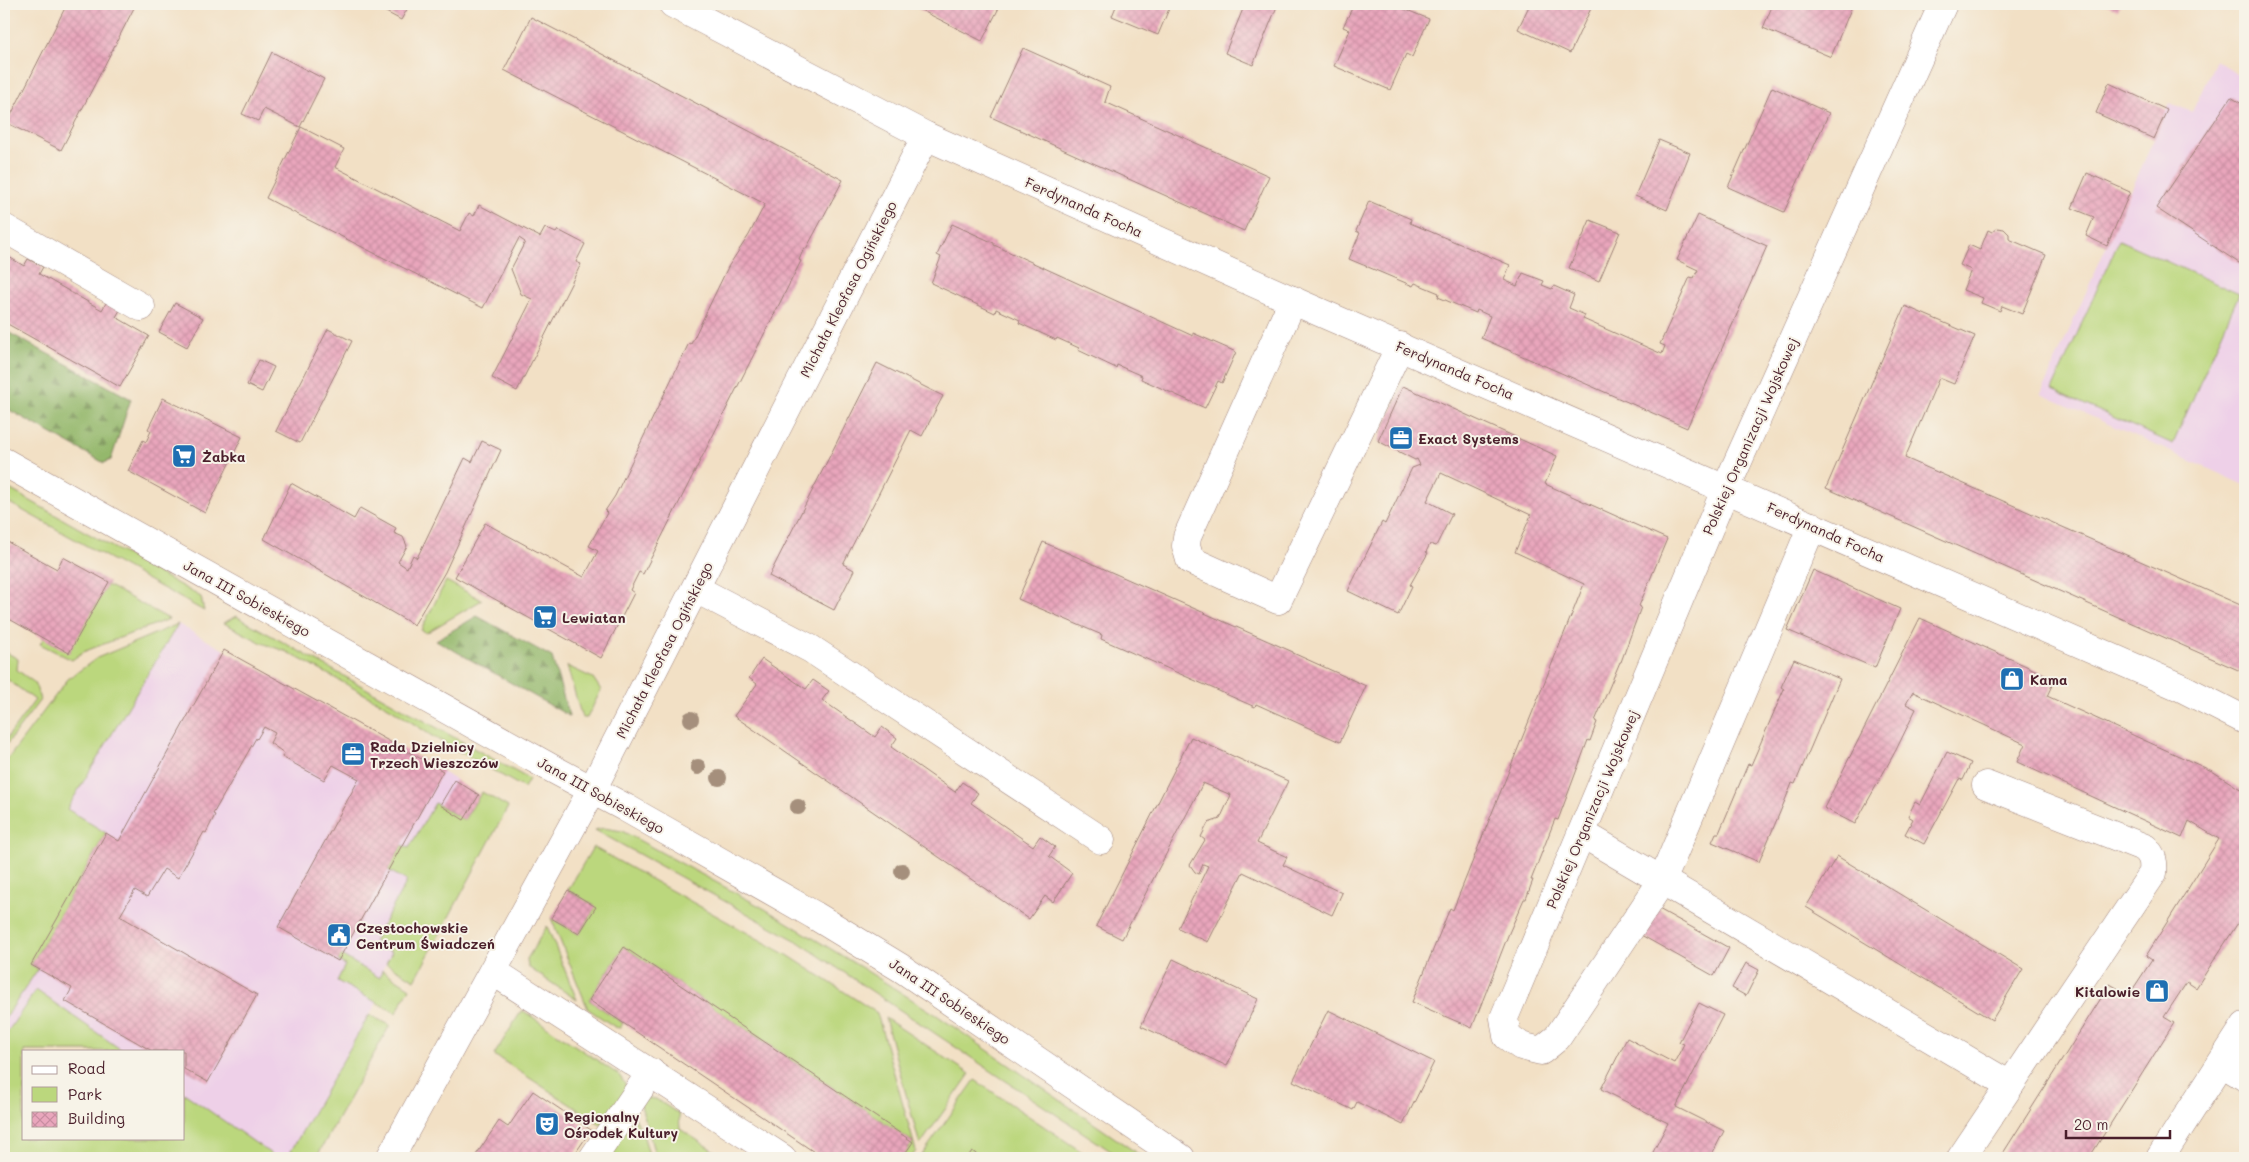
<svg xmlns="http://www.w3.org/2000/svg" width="2249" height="1162" font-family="Mali,sans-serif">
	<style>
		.built { fill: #eed0e8; fill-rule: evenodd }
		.green { fill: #bbd77d; stroke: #827b54 }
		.forest { fill: url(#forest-firs); stroke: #6f6c4c }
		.building { fill: url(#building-cross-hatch) }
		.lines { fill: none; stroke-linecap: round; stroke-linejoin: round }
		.minor-casing { stroke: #9e8078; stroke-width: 29 }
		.minor { stroke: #fff; stroke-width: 28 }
		.tree { fill: #a58f7c }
		.labels { text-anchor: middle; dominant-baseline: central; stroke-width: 4; stroke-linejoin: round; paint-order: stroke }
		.street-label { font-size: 14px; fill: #4a1f2b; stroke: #f7f3e8 }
		.poi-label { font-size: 14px; font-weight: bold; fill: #4a1f2b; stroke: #f7f3e8; text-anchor: start }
	</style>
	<defs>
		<pattern id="forest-firs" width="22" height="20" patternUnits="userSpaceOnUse" patternTransform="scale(1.25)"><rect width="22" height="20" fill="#94b86c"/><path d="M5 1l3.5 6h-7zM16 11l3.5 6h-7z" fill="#7b9559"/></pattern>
		<pattern id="building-cross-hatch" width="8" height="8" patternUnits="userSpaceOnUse" patternTransform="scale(1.25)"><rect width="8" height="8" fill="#e9a6bc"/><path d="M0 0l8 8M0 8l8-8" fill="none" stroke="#c98ea2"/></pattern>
	</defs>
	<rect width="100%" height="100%" fill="#f7f3e8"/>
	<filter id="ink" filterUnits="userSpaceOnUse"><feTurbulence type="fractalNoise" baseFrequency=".02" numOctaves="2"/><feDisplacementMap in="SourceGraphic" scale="10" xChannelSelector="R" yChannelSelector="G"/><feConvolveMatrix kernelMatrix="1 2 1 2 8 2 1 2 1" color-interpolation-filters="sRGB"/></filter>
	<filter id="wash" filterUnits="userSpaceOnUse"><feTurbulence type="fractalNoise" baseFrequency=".0096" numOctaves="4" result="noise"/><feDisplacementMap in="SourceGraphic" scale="20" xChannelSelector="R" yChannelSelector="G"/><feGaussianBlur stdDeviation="1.12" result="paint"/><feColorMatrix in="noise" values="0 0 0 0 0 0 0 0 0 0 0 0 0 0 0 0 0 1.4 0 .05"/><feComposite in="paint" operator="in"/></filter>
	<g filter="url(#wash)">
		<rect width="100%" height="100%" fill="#f2e0c5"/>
		<g class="built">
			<path d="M2216,60L2245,80V485L2041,394L2170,103L2192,112Z"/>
			<path d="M178,624L456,780L440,805L466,821L381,972L380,997L287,1158H4V915ZM24,1051H184V1138H24Z"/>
		</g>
		<g class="green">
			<path d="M2119,240L2239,294L2173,444L2052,390Z"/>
			<path d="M4,486L201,597L204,611L4,500Z"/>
			<path d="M446,581L482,600L426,633L421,630Z"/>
			<path d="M107,585L169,619L83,652L72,660L40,644L44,638L69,652Z"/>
			<path d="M236,616L529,779L524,788L432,736L390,708L287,652L262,643L224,623Z"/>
			<path d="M178,624L67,809L106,833L31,965L38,969L4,1020V764L68,679L97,658Z"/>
			<path d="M4,651L18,659L17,670L35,683L40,700L4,748V742L35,700L4,677Z"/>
			<path d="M567,666L593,678L601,690L587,718H582Z"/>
			<path d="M482,792L508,807L415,980L386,963L392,952L374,941L407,881L388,870L402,845L409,848L435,803L464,820Z"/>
			<path d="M604,828L622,831L765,909L859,966L938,1016L1144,1158H1121L797,941L595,830Z"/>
			<path d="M593,847L789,956L877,1013L916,1151L911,1158H902L913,1142L624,947L589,1000L623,1023L620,1028L615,1027L588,1009L551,918L579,934L596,907L568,890Z"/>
			<path d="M547,926L577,1000L528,967L527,959Z"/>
			<path d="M341,955L380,978L382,970L410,988L396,1013L337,981L345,965L338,961Z"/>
			<path d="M36,990L123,1051H24V1138H184V1093L274,1156L272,1158H4V1037Z"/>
			<path d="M522,1010L619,1075L627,1087L605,1127L494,1055Z"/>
			<path d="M369,1015L390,1025L316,1158H287Z"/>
			<path d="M885,1018L970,1074L920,1145Z"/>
			<path d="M975,1080L1091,1158H982L972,1151L967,1158H923L922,1155Z"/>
			<path d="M648,1098L656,1099L679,1114L680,1129L725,1158H656L640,1102Z"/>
			<path d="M633,1113L643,1134L650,1158H602Z"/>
		</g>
		<g class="forest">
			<path d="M4,330L131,399L111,460L104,463L4,407Z"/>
			<path d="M477,616L552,657L569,716L436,640Z"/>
		</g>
		<g id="blocks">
			<g class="building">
				<path d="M67,4H136L61,150L7,123Z"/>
				<path d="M371,4H410L401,20Z"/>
				<path d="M909,4H1001L982,41Z"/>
				<path d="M1117,4H1171L1158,35L1112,16Z"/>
				<path d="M1245,4H1278L1253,65L1225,53Z"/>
				<path d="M1354,4H1392L1429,19L1412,57L1406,54L1390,90L1334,66L1350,30L1343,27Z"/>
				<path d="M1530,4H1593L1570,53L1518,29Z"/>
				<path d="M1773,4H1853L1831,57L1763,28Z"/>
				<path d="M2102,4H2120L2118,10Z"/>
				<path d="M531,17L843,180L806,249L804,248L799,260L801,261L643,574L639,572L630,590L634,593L601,658L455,577L485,523L584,577L598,551L589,546L607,513L605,511L615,496L689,343L691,344L728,267L749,235L765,204L504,70Z"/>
				<path d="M1023,48L1110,87L1105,102L1269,176L1244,231L991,117Z"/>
				<path d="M272,52L324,79L300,127L264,109L258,121L242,114Z"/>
				<path d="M2109,83L2167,110L2154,139L2096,113Z"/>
				<path d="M1772,87L1829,113L1784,212L1728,187Z"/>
				<path d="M2231,97L2245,106V267L2156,208Z"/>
				<path d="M301,127L344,149L335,167L460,231L469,213L474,216L479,205L540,237L545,228L556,233L558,230L585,244L576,262L581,264L517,391L492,378L532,299L521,294L511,269L525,242L519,238L483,308L283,207L266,198Z"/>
				<path d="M1659,140L1690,153L1667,210L1635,196Z"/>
				<path d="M2087,173L2130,192L2107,246L2086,236L2094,217L2072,208Z"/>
				<path d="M1369,201L1411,219L1410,223L1510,265L1504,280L1517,286L1523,273L1544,281L1542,285L1552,289L1554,286L1574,295L1569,308L1585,315L1583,319L1662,354L1665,346L1660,344L1690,277L1694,278L1698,270L1677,260L1698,215L1767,246L1687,428L1481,338L1490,316L1477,310L1476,313L1438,297L1439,293L1415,283L1413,286L1349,259L1360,233L1356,231Z"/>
				<path d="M1590,220L1620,232L1599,281L1569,268Z"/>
				<path d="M952,224L994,243V245L1193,336V333L1236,352L1222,383L1218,381L1205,408L1141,379L1142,376L1117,365L1116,368L1078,350L1079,348L1057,338L1056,340L1019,323L1020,320L996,309L995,313L931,283L941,257L937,255Z"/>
				<path d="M1997,228L2004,229L2009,234V239L2046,255L2022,314L2002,306L2000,311L1981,303L1983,298L1963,290L1971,270L1960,265L1969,245L1980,250L1988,230L1992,232Z"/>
				<path d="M4,254L24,266L28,259L43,267L39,274L102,310L106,303L120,310L116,317L149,336L120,387L4,322Z"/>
				<path d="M175,303L203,318L187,347L159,332Z"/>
				<path d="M1905,306L1975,336L1954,384L1939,378L1905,458L2245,607V673L1826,488Z"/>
				<path d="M328,329L352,341L300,443L276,431Z"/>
				<path d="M259,360L274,367L262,392L247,385Z"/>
				<path d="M877,363L943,396L922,436L911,430L843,564L854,570L834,610L769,576Z"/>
				<path d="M1403,386L1557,456L1545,484L1667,539L1639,606L1641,607L1621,662H1620L1595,721L1597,722L1590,741L1588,740L1558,820L1555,819L1531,880H1533L1526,899H1524L1509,933L1472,1028L1412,1002L1450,908L1453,910L1584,584L1515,552L1531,515L1441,473L1427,501L1452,514L1436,546L1430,544L1426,552L1428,553L1410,585L1412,586L1398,615L1348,591L1382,522L1385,524L1412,468L1420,465L1417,459L1415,460L1378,441Z"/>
				<path d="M163,398L242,437L205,513L128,471L143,440L146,442L151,431L148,429Z"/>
				<path d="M482,441L501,450L445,572L414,625L264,539L291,483L354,519L360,508L396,528L394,533L403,537L407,546L398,562L407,568L413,555L417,558L465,458L472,462Z"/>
				<path d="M4,540L57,569L63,557L109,582L69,653L4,616Z"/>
				<path d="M1043,542L1293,652V653L1366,686L1340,742L1256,704L1255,707L1101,639L1102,635L1018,599Z"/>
				<path d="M1813,570L1900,609L1875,668L1787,630Z"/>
				<path d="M1920,618L2055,679L2047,696L2212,771L2245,792V912L2196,988L2187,982L2164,1017L2174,1023L2089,1158H2000L2110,984L2129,995L2152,960L2146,956L2219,839L2189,821L2182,838L2017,762L2025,744L1913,692L1906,704L1916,709L1896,750L1855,824L1824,808Z"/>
				<path d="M224,650L443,771L338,961L278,927L359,779L333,765L324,780L282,757L284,753L270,743L275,733L264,727L257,739L256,738L213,814L215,815L206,833L204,832L178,878L164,869L147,897L135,890L120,916L257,995L208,1082L184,1069V1051H152L65,1001L72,988L31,965L106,833L119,841Z"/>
				<path d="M762,659L806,689L813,680L829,691L822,700L875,737L882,727L897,738L891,747L955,792L962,782L978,793L971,803L1033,846L1040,836L1055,847L1049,856L1072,873L1053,902L1045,896L1029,919L734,716L757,684L749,678Z"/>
				<path d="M1794,659L1840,679L1795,784L1792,783L1791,786L1759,862L1712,842L1716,833H1719L1748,764L1751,765L1784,689L1781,687Z"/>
				<path d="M1191,737L1288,781L1257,843L1287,857L1283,865L1342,893L1332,915L1243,872L1208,942L1178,928L1208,866L1203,864L1199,874L1195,872L1190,865L1205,840L1201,837L1208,823L1220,819L1231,795L1203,783L1122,939L1096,926Z"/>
				<path d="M1947,752L1971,763L1963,780L1959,779L1924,844L1905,834L1913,819L1908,816L1915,802L1920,805Z"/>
				<path d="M455,780L479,795L464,820L440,805Z"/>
				<path d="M1837,856L2023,969L1992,1020L1806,907Z"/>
				<path d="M568,890L596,907L579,934L551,918Z"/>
				<path d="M1657,908L1729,948L1714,976L1641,935Z"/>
				<path d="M624,947L913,1142L902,1158H823L589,1000Z"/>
				<path d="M1173,959L1258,999L1227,1066L1141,1026Z"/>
				<path d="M1746,963L1759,970L1746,996L1732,988Z"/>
				<path d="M1699,1003L1723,1015L1676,1107L1724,1131L1710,1158H1650L1668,1123L1601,1089L1627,1038L1674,1063L1684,1044L1679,1042Z"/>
				<path d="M1328,1010L1434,1062L1403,1125L1357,1102L1353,1110L1293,1081Z"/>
				<path d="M533,1091L591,1130L572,1158H474L499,1121L508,1127Z"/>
				<path d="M972,1151L982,1158H967Z"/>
			</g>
		</g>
	</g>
	<g filter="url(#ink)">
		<use href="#blocks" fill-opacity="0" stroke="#9e8078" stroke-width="1"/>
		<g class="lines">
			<defs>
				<g id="minor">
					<path d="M673,4L926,136L1303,305L2182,688L2245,720"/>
					<path d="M4,228L141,307"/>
					<path d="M1293,300L1187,537L1186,546L1190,560L1278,600L1400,346"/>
					<path d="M4,462L551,768L626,808L814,915L901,968L1181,1158"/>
					<path d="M1812,526L1662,881L1557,1038L1541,1051L1521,1046L1507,1036L1504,1018L1726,488L1943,4"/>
					<path d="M696,589L811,649L1101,840"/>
					<path d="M1583,834L2010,1085"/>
					<path d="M494,972L782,1158"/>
					<path d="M2222,1063L2245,1077"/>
					<path d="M390,1158L592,790L926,136"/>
					<path d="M593,1158L651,1072"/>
					<path d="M1961,1158L2153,873C2154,862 2153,856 2145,848L1986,785"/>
					<path d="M2160,1158L2245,1026"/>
				</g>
			</defs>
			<use href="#minor" class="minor-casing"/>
			<use href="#minor" class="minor"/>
		</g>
		<g class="tree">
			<circle cx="691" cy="719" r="8"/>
			<circle cx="698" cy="767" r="8"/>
			<circle cx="719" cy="778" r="8"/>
			<circle cx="798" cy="807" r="8"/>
			<circle cx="902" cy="871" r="8"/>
		</g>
	</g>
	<defs>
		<symbol id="office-square" viewBox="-11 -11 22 22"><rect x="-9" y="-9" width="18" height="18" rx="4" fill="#1f6fb2" stroke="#f7f3e8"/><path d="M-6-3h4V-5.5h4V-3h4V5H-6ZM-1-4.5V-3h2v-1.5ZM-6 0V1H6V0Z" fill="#fff"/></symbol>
		<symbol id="supermarket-square" viewBox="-11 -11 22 22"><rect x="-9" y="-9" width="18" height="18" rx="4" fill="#1f6fb2" stroke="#f7f3e8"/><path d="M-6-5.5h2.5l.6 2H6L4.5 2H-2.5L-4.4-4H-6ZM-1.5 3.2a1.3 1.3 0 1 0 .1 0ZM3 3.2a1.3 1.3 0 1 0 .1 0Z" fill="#fff"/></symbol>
		<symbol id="shop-square" viewBox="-11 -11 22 22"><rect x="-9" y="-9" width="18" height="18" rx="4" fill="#1f6fb2" stroke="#f7f3e8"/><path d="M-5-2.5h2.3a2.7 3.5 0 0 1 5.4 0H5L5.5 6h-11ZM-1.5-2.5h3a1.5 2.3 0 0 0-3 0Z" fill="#fff"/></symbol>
		<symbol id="civic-square" viewBox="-11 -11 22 22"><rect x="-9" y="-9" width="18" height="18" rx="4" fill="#1f6fb2" stroke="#f7f3e8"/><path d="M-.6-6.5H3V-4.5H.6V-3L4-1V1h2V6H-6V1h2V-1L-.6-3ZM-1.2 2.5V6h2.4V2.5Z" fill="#fff"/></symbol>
		<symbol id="theatre-square" viewBox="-11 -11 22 22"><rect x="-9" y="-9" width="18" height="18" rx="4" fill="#1f6fb2" stroke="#f7f3e8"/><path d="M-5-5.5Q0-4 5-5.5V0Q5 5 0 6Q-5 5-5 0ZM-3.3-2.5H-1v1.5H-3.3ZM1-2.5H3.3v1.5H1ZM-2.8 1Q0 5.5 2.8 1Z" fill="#fff"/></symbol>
	</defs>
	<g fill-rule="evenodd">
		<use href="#office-square" x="1387" y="424" width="28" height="28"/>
		<use href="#supermarket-square" x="170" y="442" width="28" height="28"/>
		<use href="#supermarket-square" x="531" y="603" width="28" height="28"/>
		<use href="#shop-square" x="1998" y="665" width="28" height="28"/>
		<use href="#office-square" x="339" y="740" width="28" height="28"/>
		<use href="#civic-square" x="325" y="921" width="28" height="28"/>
		<use href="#shop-square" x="2143" y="977" width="28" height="28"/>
		<use href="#theatre-square" x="533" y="1110" width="28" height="28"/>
	</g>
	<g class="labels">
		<g class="street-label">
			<text transform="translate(1084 207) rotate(24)">Ferdynanda Focha</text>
			<text transform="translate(848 289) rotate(-63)">Michała Kleofasa Ogińskiego</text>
			<text transform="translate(1455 370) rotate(23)">Ferdynanda Focha</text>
			<text transform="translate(1750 436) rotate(-66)">Polskiej Organizacji Wojskowej</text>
			<text transform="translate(1826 532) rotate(24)">Ferdynanda Focha</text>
			<text transform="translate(247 598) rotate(29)">Jana III Sobieskiego</text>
			<text transform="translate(664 650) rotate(-63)">Michała Kleofasa Ogińskiego</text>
			<text transform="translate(601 795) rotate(29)">Jana III Sobieskiego</text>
			<text transform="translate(1592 809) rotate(-67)">Polskiej Organizacji Wojskowej</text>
			<text transform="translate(950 1001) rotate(34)">Jana III Sobieskiego</text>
		</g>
		<g class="poi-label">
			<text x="1418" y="438">Exact Systems</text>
			<text x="202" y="456">Żabka</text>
			<text x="562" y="617">Lewiatan</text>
			<text x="2030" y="679">Kama</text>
			<text x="370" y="746">Rada Dzielnicy<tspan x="370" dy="16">Trzech Wieszczów</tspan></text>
			<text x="356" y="927">Częstochowskie<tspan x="356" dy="16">Centrum Świadczeń</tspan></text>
			<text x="2140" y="991" text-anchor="end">Kitalowie</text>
			<text x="564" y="1116">Regionalny<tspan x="564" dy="16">Ośrodek Kultury</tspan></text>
		</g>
	</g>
	<rect width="2249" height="1162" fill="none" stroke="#f7f3e8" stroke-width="20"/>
	<rect x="22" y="1050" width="162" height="90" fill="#f7f3e8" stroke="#b29e9c"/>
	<rect x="32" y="1066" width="25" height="8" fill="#ffffff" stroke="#b29e9c"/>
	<text x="68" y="1074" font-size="15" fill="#4a1f2b">Road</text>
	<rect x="32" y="1087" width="25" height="15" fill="#bbd77d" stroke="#b29e9c"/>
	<text x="68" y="1100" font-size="15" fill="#4a1f2b">Park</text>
	<rect x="32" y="1112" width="25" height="15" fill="url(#building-cross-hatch)" stroke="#b29e9c"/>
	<text x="68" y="1124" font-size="15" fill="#4a1f2b">Building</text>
	<path d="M2066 1130v8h104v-8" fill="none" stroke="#4a1f2b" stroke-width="2.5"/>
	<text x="2074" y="1130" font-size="15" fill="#4a1f2b" stroke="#f7f3e8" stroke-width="4" paint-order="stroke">20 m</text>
</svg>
